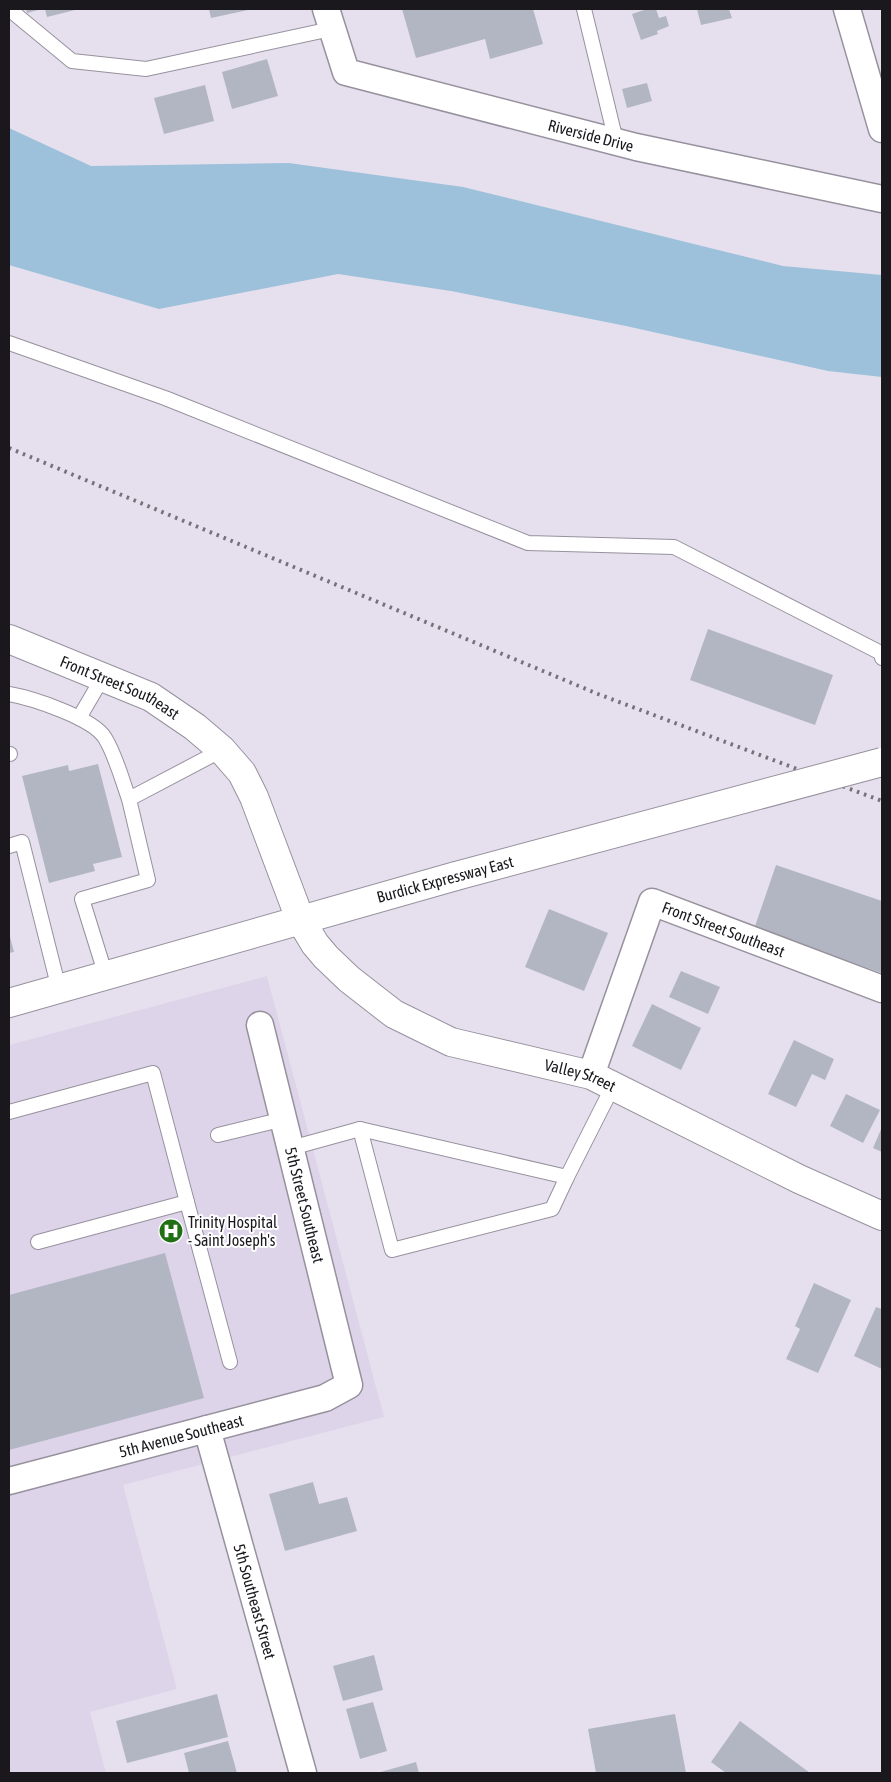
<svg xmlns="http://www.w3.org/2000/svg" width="891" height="1782" font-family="'Asap Condensed',sans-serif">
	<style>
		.built { fill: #ded4e9 }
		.water { fill: #9dc1da }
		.building { fill: #b2b6c3 }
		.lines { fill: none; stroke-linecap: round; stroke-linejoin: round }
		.service-casing { stroke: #97919e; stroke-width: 16 }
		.minor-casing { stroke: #97919e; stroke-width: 29 }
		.tertiary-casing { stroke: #97919e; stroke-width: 30 }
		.primary-casing { stroke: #97919e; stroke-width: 30 }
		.service { stroke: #fff; stroke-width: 14 }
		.minor { stroke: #fff; stroke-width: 26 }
		.tertiary { stroke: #fff; stroke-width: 28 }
		.primary { stroke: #fff; stroke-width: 28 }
		.rail { stroke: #75717a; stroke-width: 4; stroke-dasharray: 2.5 5; stroke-linecap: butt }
		.primary-bridge-casing { stroke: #97919e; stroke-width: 30; stroke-linecap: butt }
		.primary-bridge { stroke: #fff; stroke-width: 28 }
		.labels { text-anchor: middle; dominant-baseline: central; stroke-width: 4; stroke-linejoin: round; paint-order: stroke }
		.street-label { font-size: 16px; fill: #1a181d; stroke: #fff }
		.poi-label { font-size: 16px; fill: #1a181d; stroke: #fff; text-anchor: start }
	</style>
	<rect width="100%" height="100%" fill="#e6e0ee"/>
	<path class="built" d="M267,976L384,1417L123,1485L177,1689L90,1712L106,1773H9V1045Z"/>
	<path class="water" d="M9,128L91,166L289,163L463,187L783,266L882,275V377L828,371L626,326L451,291L338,274L159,309L9,265Z"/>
	<g class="building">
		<path d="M26,9H42L27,13Z"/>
		<path d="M45,9H79L47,17Z"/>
		<path d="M209,9H247L248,10L211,18Z"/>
		<path d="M402,9H533L543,44L490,59L485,39L416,58Z"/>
		<path d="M647,9H656L659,18L666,16L669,26L657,31L658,34L641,40L632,14Z"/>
		<path d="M697,9H729L732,18L701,25Z"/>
		<path d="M267,59L278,96L232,109L222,72Z"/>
		<path d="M647,83L652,101L627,108L622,89Z"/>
		<path d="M205,85L214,121L164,134L154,98Z"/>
		<path d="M708,629L833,675L815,725L690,680Z"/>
		<path d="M98,764L122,857L93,864L95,871L49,883L22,776L68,765L69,771Z"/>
		<path d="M776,865L882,901V973L754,929Z"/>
		<path d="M549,909L608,933L584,991L525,967Z"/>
		<path d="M9,933L14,952L9,953Z"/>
		<path d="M681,971L720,987L708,1014L669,997Z"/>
		<path d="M652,1004L701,1028L681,1070L632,1046Z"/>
		<path d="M794,1040L834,1059L825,1080L812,1074L796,1107L768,1094Z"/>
		<path d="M846,1094L880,1110L863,1143L830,1126Z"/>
		<path d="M882,1127V1152L873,1148Z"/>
		<path d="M165,1253L204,1398L9,1450V1295Z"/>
		<path d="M814,1283L851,1300L818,1373L786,1359L800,1329L795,1326Z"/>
		<path d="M876,1307L882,1309V1369L854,1356Z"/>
		<path d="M313,1482L319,1504L347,1497L357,1531L285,1551L269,1494Z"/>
		<path d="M374,1655L383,1690L343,1701L333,1666Z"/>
		<path d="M217,1694L228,1737L127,1763L116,1721Z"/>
		<path d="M373,1702L387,1751L360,1759L346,1709Z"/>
		<path d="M675,1714L686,1773H596L588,1729Z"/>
		<path d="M740,1721L810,1773H726L711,1762Z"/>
		<path d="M228,1741L237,1773H189L184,1753Z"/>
		<path d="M416,1762L419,1773H377Z"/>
	</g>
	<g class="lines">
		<defs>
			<g id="service">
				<path d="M9,9L72,61L146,69L331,29"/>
				<path d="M584,9L616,141"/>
				<path d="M9,343L165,398L528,543L674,547L881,653L882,658"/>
				<path d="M9,694C32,698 93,718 105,738C116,756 122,780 129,799"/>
				<path d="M79,718L103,677"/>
				<path d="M9,754H10"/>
				<path d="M9,846L22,842L59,989"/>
				<path d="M106,976L82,899L148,880L129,799L222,750"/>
				<path d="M9,1112L153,1073L187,1202L38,1242"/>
				<path d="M360,1129L567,1177L613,1086"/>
				<path d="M218,1135L284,1119"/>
				<path d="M291,1148L360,1129L392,1250L552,1209L567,1177"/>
				<path d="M187,1202L230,1362"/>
			</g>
			<g id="minor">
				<path id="s1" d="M326,9L346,72L636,147L882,199"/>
				<path d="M847,9L882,129"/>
				<path id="s2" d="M591,1075L652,902L882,989"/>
				<path id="s3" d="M207,1429L303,1773"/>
				<path id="s4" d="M9,1481L325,1398L349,1385L260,1025"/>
			</g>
			<g id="tertiary">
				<path id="s5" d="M9,639L151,697L195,727L222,750L242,773L254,797L300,919"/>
			</g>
			<g id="primary">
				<path id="s6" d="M300,919L315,944L326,957L349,979L394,1014L451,1042L591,1075L799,1179L882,1216"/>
				<path d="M9,1003L456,876"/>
			</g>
		</defs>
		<use href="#service" class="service-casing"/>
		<use href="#minor" class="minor-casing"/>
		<use href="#tertiary" class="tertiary-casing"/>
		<use href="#primary" class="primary-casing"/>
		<use href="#service" class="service"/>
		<use href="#minor" class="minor"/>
		<use href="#tertiary" class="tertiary"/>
		<use href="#primary" class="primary"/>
		<path class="rail" d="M9,448L598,694L882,801"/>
		<defs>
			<path id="primary-bridge" d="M456,876L882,762"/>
		</defs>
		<use href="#primary-bridge" class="primary-bridge-casing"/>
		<use href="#primary-bridge" class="primary-bridge"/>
	</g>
	<defs>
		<symbol id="hospital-disc" viewBox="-11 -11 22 22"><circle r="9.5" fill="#216f14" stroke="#fff"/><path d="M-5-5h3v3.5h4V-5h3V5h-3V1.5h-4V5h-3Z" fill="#fff"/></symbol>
	</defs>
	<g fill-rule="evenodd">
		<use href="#hospital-disc" x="157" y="1217" width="28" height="28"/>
	</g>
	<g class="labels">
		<g class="street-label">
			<text stroke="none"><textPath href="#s1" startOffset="319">Riverside Drive</textPath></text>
			<text stroke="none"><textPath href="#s5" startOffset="121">Front Street Southeast</textPath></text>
			<text transform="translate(445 879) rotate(-15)">Burdick Expressway East</text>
			<text stroke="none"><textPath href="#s2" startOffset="260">Front Street Southeast</textPath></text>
			<text stroke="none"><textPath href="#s6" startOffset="332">Valley Street</textPath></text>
			<text transform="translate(305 1205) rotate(76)">5th Street Southeast</text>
			<text stroke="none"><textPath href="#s4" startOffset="178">5th Avenue Southeast</textPath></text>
			<text stroke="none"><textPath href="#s3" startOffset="179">5th Southeast Street</textPath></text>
		</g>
		<g class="poi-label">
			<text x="188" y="1222">Trinity Hospital<tspan x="188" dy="18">- Saint Joseph's</tspan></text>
		</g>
	</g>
	<rect width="891" height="1782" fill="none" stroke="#1a181d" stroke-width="20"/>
</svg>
